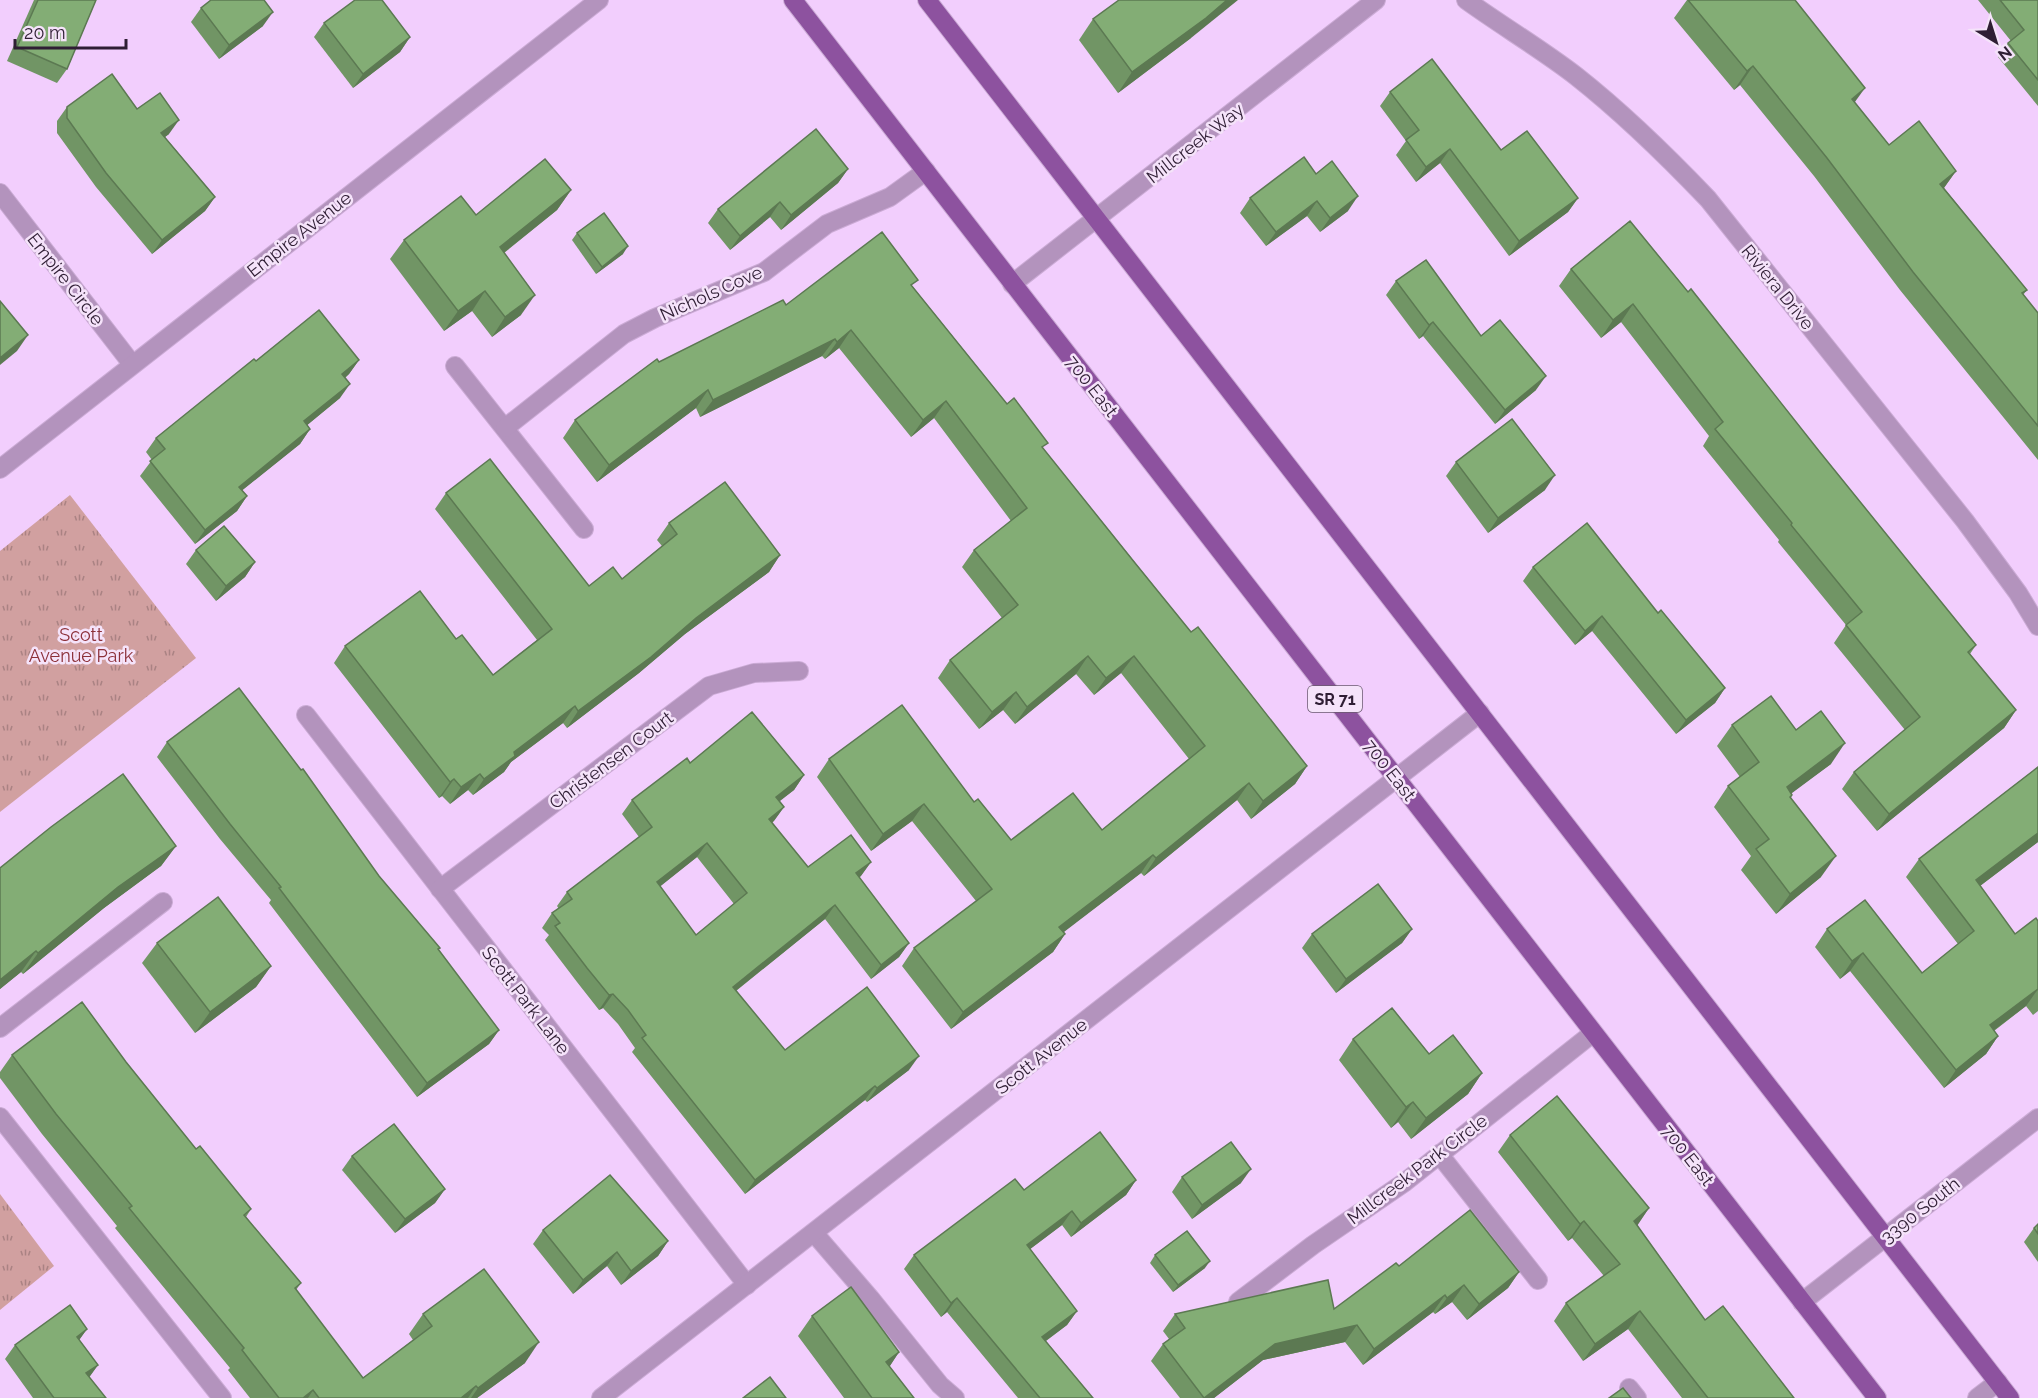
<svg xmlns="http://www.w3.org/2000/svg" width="2038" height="1398" font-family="Raleway,sans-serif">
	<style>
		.grass { fill: url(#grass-tufts) }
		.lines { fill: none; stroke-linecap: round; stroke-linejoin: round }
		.lane-casing { stroke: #cbabd5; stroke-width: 20 }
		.street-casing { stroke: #cbabd5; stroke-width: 20 }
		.primary-casing { stroke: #cbabd5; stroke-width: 20 }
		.lane { stroke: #b393bd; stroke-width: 18 }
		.street { stroke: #b393bd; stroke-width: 18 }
		.primary { stroke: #8d529f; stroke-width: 18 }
		.wall { fill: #719565; fill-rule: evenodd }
		.shaded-wall { fill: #5c7952 }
		.building { fill: #83ad75; stroke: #5c7952; stroke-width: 1.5; fill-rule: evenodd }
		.labels { text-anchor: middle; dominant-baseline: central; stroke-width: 5; stroke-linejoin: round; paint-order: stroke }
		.shield { fill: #f5e3fa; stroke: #6a596f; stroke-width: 1.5 }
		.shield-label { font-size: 16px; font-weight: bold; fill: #2f1e34 }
		.street-label { font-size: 18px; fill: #2f1e34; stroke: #f5e3fa }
		.park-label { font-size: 18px; fill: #8c3039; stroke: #f5e3fa }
	</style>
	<defs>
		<pattern id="grass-tufts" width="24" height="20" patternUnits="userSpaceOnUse" patternTransform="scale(1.5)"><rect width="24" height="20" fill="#d1a0a0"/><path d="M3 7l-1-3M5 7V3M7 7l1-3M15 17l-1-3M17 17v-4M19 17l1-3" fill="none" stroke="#aa8283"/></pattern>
	</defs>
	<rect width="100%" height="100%" fill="#f2cefd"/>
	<g class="grass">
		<path d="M70,495L196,658L0,812V551Z"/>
		<path d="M0,1194L54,1266L0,1310Z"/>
	</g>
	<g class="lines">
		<defs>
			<g id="lane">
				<path d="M0,1028L163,902"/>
				<path d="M0,1117L222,1398"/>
				<path d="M814,1233L870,1298L940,1385L955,1398"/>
			</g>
			<g id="street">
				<path d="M1466,0C1502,26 1541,49 1576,76C1623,113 1666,155 1708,199L1965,521L2018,593L2038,626"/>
				<path d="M0,193L132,364"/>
				<path d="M1012,284L1376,0"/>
				<path d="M455,366L584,529"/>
				<path d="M505,428L624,334L655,318L764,272L827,224L890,197L926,171"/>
				<path d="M0,469L599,0"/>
				<path d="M306,715L747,1285"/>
				<path d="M440,889L709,686L754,673L799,671"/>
				<path d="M1439,1154L1538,1280"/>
				<path d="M1238,1302L1313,1245L1405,1182L1593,1033"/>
				<path d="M1802,1302L2038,1118"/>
				<path d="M1629,1388L1637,1398"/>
				<path d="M601,1398L1480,713"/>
				<path d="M1977,1398L1998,1382"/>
			</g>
			<g id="primary">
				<path d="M793,0L1877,1398"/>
				<path d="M927,0L2010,1398"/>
			</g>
		</defs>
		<use href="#lane" class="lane-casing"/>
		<use href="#street" class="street-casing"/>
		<use href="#primary" class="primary-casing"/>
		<use href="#lane" class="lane"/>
		<use href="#street" class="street"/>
		<use href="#primary" class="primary"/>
	</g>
	<g class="wall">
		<path d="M34,0H96L67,69L57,83L7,61Z"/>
		<path d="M1687,0H1795L1855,103L1889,145L1956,171L1944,188L2027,290L2023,295L2038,313V460L1900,290L1814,176L1740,85L1734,90L1674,18Z"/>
		<path d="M1978,0H2038V106L1998,57L2008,43L2011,41Z"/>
		<path d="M201,8L263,26L219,59L191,22Z"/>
		<path d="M1093,19L1191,38L1118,93L1079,40Z"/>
		<path d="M324,23L410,37L400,52L353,88L314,37Z"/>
		<path d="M1390,92L1501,150L1578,198L1568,212L1509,256L1440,163L1416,182L1396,155L1406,141L1380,106Z"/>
		<path d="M67,107L137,109L169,134L165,137L215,197L205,211L152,254L96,187L57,133V121Z"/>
		<path d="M848,169L838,183L781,230L770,217L730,250L708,223L718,209Z"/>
		<path d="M1316,174L1348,211L1320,232L1307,216L1266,246L1240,213L1250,198Z"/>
		<path d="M571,190L557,210L504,253L521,315L492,337L472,311L444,331L390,259L404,240L476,215Z"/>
		<path d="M1630,221L1819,451L1976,645L1970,654L2016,710L2004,728L1877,831L1842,789L1854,772L1905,730L1834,643L1846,625L1778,542L1779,540L1703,446L1709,436L1621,322L1601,338L1559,286L1571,269Z"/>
		<path d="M577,233L623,254L596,274L572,240Z"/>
		<path d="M1396,281L1481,336L1536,390L1495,424L1423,336L1419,339L1386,295Z"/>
		<path d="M913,287L1191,632L1307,766L1295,784L1251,819L1237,800L1144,876L1141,873L1063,932L1065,934L1053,952L951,1029L902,966L914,948L976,901L912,821L871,851L817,777L829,759L974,802L1011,840L1102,830L1189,759L1121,673L1094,695L1076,674L1015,724L1003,710L979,729L938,678L950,660L1002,618L962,567L974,550L1011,521L934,418L911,437L839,348L825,359L822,356L700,417L696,408L597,482L563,438L575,420L659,362L786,305Z"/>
		<path d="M359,360L349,374L345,378L340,398L307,425L310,429L300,444L242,490L247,496L237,511L195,544L140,476L152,460L146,452L156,438L256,361Z"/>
		<path d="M1456,462L1545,490L1488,533L1446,476Z"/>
		<path d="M446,493L589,586L622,579L662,546L657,540L669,523L780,555L769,572L685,634L639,673L567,728L563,723L511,762L504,772L473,795L468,790L450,804L442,796L439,798L334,663L345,646L456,639L493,675L537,640L435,509Z"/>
		<path d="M196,550L255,562L245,577L216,601L186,564Z"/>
		<path d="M1533,567L1725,688L1715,703L1676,734L1592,631L1575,645L1523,581Z"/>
		<path d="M1732,725L1796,730L1831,764L1791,793L1792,795L1791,798L1821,877L1776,914L1741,870L1751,856L1714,807L1728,786L1740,777L1717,746Z"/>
		<path d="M167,742L379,876L438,950L499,1030L489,1044L417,1097L269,903L271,900L220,839L157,757Z"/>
		<path d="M690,763L804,775L794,790L779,801L784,807L772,823L808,867L871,862L859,878L909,943L899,957L871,979L825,919L736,991L785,1050L909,1070L867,1102L865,1100L745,1194L632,1052L635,1048L618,1024L603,1008L599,1010L577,982L545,940L549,935L542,928L552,913L559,909L557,906L567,892L639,837L622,814L632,800ZM697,857L734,904L696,935L660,886Z"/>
		<path d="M2038,767V842L1980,886L2015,934L2038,921V1011L2033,1015L2026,1006L1994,1031L1998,1036L1986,1054L1944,1088L1850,971L1840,979L1815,947L1827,929L1922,973L1958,944L1906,877L1919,859Z"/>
		<path d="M176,846L161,866L104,908L23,974L21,972L0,989V868Z"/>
		<path d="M1412,929L1402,943L1336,993L1302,948L1312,934Z"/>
		<path d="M157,943L271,966L256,987L195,1033L142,963Z"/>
		<path d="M1353,1039L1429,1054L1482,1073L1468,1094L1411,1139L1398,1122L1391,1128L1339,1060Z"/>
		<path d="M12,1055L126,1062L196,1149L251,1209L246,1217L301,1283L296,1290L363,1378L413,1340L409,1334L423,1314L525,1363L477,1398H250L228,1370L230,1368L115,1228L117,1226L42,1134L0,1078V1072Z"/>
		<path d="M1510,1135L1649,1208L1637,1225L1705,1320L1794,1398H1682L1628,1329L1583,1361L1554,1321L1566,1303L1604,1276L1572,1238L1568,1241L1498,1152Z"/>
		<path d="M352,1156L445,1189L435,1203L395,1233L342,1170Z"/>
		<path d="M1182,1177L1241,1183L1192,1219L1172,1192Z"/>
		<path d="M1136,1180L1126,1195L1071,1237L1062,1225L1030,1249L1077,1311L1067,1325L1046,1341L1093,1398H1018L947,1312L941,1317L904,1269L914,1255L1024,1190Z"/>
		<path d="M2038,1224V1262L2024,1242L2034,1228Z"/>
		<path d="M543,1230L668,1241L658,1256L621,1285L607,1266L573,1294L533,1244Z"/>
		<path d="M1155,1255L1205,1268L1173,1292L1150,1263Z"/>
		<path d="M1399,1266L1519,1272L1508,1288L1467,1320L1452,1302L1435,1314L1433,1312L1363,1365L1345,1342L1263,1360L1214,1398H1180L1151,1361L1163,1344L1169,1339L1163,1331L1175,1314L1334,1309Z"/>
		<path d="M812,1316L899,1352L889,1367L914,1398H844L798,1336Z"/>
		<path d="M87,1329L79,1340L98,1365L89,1377L106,1398H33L5,1359L15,1345Z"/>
	</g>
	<g class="shaded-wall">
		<path d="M1227,0H1238L1191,38L1118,93L1132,72Z"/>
		<path d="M273,12L263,26L219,59L229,45Z"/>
		<path d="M410,37L400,52L353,88L363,74Z"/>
		<path d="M1753,66L1740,85L1734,90L1747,71Z"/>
		<path d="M1865,88L1852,106V99Z"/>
		<path d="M179,120L169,134L151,147L161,133Z"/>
		<path d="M1450,149L1440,163L1416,182L1426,167Z"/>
		<path d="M848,169L838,183L781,230L791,215Z"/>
		<path d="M1956,171L1943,189L1940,184Z"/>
		<path d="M571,190L557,210L486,267L500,247Z"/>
		<path d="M1358,196L1348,211L1320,232L1330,218Z"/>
		<path d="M215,197L205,211L152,254L162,240Z"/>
		<path d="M1578,198L1568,212L1509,256L1519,241Z"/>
		<path d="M1317,201L1307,216L1266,246L1276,232Z"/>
		<path d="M780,202L770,217L730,250L740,236Z"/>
		<path d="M628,246L623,254L596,274L602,267Z"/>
		<path d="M485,291L472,311L444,331L458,311Z"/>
		<path d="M535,295L521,315L492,337L505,317Z"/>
		<path d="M1633,304L1621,322L1601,338L1613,320Z"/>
		<path d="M1433,322L1423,336L1419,339L1429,325Z"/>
		<path d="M851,330L839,348L825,359L837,342Z"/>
		<path d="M28,335L17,351L0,365V358Z"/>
		<path d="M835,339L822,356L700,417L713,400Z"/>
		<path d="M359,360L349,374L332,389L342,374Z"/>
		<path d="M1546,376L1536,390L1495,424L1505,410Z"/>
		<path d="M350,384L340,398L294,436L304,421Z"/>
		<path d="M708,390L696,408L597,482L609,465Z"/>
		<path d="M946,401L934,418L911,437L923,420Z"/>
		<path d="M310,429L300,444L229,501L239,487Z"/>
		<path d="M1555,475L1545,490L1488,533L1498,518Z"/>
		<path d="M247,496L237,511L195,544L205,530Z"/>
		<path d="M780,555L769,572L685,634L639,673L567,728L578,711L696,618Z"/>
		<path d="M255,562L245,577L216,601L226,586Z"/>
		<path d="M1602,616L1592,631L1575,645L1585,631Z"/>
		<path d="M1088,656L1076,674L1015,724L1027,707Z"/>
		<path d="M1134,656L1121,673L1094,695L1106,678Z"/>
		<path d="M1725,688L1715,703L1676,734L1686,720Z"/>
		<path d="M1016,692L1003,710L979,729L992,712Z"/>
		<path d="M575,706L563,723L511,762L504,772L473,795L484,779L514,752Z"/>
		<path d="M2016,710L2004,728L1877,831L1889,814Z"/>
		<path d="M1845,743L1831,764L1772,808L1787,787Z"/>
		<path d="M1307,766L1295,784L1251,819L1263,801Z"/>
		<path d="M480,774L468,790L450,804L461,787Z"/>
		<path d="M804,775L794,790L766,812L776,797Z"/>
		<path d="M454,779L442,796L439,798L450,782Z"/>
		<path d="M1249,783L1237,800L1144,876L1156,858Z"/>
		<path d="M924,804L912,821L871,851L883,834Z"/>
		<path d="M784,807L774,821L759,833L769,819Z"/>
		<path d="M2038,833V842L1964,898L1976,880Z"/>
		<path d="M707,843L697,857L647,897L657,882Z"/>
		<path d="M176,846L161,866L104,908L23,974L38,953L118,887Z"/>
		<path d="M1153,855L1141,873L1047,945L1059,927Z"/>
		<path d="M1836,856L1821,877L1776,914L1790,894Z"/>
		<path d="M871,862L861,876L846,888L856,873Z"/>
		<path d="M835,905L825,919L723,1001L733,987Z"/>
		<path d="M1412,929L1402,943L1336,993L1346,979Z"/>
		<path d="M1065,934L1053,952L951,1029L963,1012Z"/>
		<path d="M909,943L899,957L871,979L881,965Z"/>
		<path d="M36,951L21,972L0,989V980Z"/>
		<path d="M1863,953L1850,971L1840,979L1852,961Z"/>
		<path d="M271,966L256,987L195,1033L210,1012Z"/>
		<path d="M2038,989L2026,1006L1977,1043L1990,1025Z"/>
		<path d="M613,994L603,1008L599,1010L609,995Z"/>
		<path d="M499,1030L489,1044L417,1097L427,1083Z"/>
		<path d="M1998,1036L1986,1054L1944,1088L1956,1070Z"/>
		<path d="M919,1056L909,1070L867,1102L877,1088Z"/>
		<path d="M1482,1073L1468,1094L1411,1139L1426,1118Z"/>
		<path d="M875,1086L865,1100L745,1194L755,1180Z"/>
		<path d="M1413,1102L1398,1122L1391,1128L1406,1107Z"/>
		<path d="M1251,1169L1241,1183L1192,1219L1202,1205Z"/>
		<path d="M1136,1180L1126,1195L1071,1237L1081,1223Z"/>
		<path d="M445,1189L435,1203L395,1233L405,1219Z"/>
		<path d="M1649,1208L1637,1226L1634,1221Z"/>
		<path d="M1072,1211L1062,1225L1017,1259L1027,1245Z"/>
		<path d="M1584,1221L1572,1238L1568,1241L1580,1224Z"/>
		<path d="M668,1241L658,1256L621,1285L631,1271Z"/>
		<path d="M617,1252L607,1266L573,1294L583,1280Z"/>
		<path d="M1210,1261L1205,1268L1173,1292L1178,1285Z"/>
		<path d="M1519,1272L1508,1288L1467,1320L1479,1304Z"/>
		<path d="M1464,1285L1452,1302L1435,1314L1447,1298Z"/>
		<path d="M1445,1295L1433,1312L1363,1365L1374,1349Z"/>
		<path d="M957,1298L947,1312L941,1317L951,1303Z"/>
		<path d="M1077,1311L1067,1325L1032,1351L1042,1337Z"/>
		<path d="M1640,1311L1628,1329L1583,1361L1595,1344Z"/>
		<path d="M1357,1325L1345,1342L1263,1360L1214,1398H1204L1275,1344Z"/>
		<path d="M87,1329L77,1343V1337Z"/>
		<path d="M539,1342L525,1363L477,1398H471L478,1388Z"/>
		<path d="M899,1352L886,1372V1362Z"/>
		<path d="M98,1365L88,1379L86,1373Z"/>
		<path d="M476,1386L468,1398H461Z"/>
		<path d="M313,1390L308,1398H303Z"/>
	</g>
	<g class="building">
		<path d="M38,0H96L67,69L17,47Z"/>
		<path d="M211,0H264L273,12L229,45L201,8Z"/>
		<path d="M355,0H382L410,37L363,74L324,23Z"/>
		<path d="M1119,0H1227L1206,18L1132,72L1093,19Z"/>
		<path d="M1688,0H1795L1865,88L1852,99L1889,145L1919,121L1956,171L1940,184L2027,290L2022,293L2038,313V426L1913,272L1827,158L1753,66L1747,71Z"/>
		<path d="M2000,0H2038V80L2008,43L2024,30Z"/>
		<path d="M1432,59L1501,150L1527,131L1578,198L1519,241L1450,149L1426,167L1406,140L1419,130L1390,92Z"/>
		<path d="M112,74L137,109L160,93L179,120L161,133L215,197L162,240L106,173L67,118V107Z"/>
		<path d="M816,129L848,169L791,215L780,202L740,236L718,209Z"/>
		<path d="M1304,157L1316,174L1332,161L1358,196L1330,218L1317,201L1276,232L1250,198Z"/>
		<path d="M545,159L571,190L500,247L535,295L505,317L485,291L458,311L404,240L461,196L476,215Z"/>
		<path d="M604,213L628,246L602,267L577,233Z"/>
		<path d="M1630,221L1688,292L1691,289L1819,451L1976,645L1968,652L2016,710L1889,814L1854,772L1920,717L1846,625L1862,612L1791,525L1792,523L1715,429L1723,422L1633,304L1613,320L1571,269Z"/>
		<path d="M882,232L918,280L911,285L1007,404L1014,398L1048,443L1042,447L1135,563L1191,632L1198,627L1307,766L1263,801L1249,783L1156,858L1153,855L1059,927L1065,934L963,1012L914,948L992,889L924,804L883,834L829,759L902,705L974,802L978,799L1011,840L1073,793L1102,830L1205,746L1134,656L1106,678L1088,656L1027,707L1016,692L992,712L950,660L1018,605L974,550L1027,508L946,401L923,420L851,330L837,342L835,339L713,400L708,390L609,465L575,420L657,359L659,362L783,300L786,305Z"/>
		<path d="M1426,260L1481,336L1500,320L1546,376L1505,410L1433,322L1429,325L1396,281Z"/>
		<path d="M0,301L28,335L0,358Z"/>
		<path d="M319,310L359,360L342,374L350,384L304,421L310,429L239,487L247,496L205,530L150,461L165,449L156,438L254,359L256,361Z"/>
		<path d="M1512,419L1555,475L1498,518L1456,462Z"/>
		<path d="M490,459L589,586L613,567L622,579L677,534L669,523L725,482L780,555L696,618L651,657L578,711L575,706L514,752L515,756L484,779L480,774L461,787L454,779L450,782L345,646L420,591L456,639L462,635L493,675L552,629L446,493Z"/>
		<path d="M1587,523L1658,613L1661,610L1725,688L1686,720L1602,616L1585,631L1533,567Z"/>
		<path d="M224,526L255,562L226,586L196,550Z"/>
		<path d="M239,688L301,770L303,769L379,876L440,948L438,949L499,1030L427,1083L279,888L281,887L230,824L167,742Z"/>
		<path d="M1771,696L1796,730L1821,711L1845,743L1787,787L1792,795L1790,797L1836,856L1790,894L1756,849L1769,839L1728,786L1759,762L1732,725Z"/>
		<path d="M752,712L804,775L776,797L784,807L769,819L808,867L851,835L871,862L856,873L909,943L881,965L835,905L733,987L785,1050L867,987L919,1056L877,1088L875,1086L755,1180L642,1038L646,1035L628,1010L613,994L609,995L587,968L555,926L560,923L552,913L572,899L567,892L652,827L632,800L687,758L690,763ZM707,843L747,893L696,935L657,882Z"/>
		<path d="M2038,767V833L1976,880L2015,934L2036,918L2038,921V989L1990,1025L1998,1036L1956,1070L1863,953L1852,961L1827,929L1865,900L1922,973L1974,931L1919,859Z"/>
		<path d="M123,774L176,846L118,887L38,953L36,951L0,980V868L51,827Z"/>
		<path d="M1378,884L1412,929L1346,979L1312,934Z"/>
		<path d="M218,897L271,966L210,1012L157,943Z"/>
		<path d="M82,1002L126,1062L196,1149L200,1146L251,1209L244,1215L301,1283L295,1288L363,1378L432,1326L423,1314L484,1269L539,1342L478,1388L476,1386L461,1398H319L313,1390L303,1398H279L242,1350L244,1348L129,1208L132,1206L56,1114L12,1055Z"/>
		<path d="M1392,1008L1429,1054L1453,1035L1482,1073L1426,1118L1413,1102L1406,1107L1353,1039Z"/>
		<path d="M1557,1096L1649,1208L1634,1221L1705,1320L1723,1306L1794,1398H1708L1640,1311L1595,1344L1566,1303L1620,1264L1584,1221L1580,1224L1510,1135Z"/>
		<path d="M394,1124L445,1189L405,1219L352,1156Z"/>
		<path d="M1100,1132L1136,1180L1081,1223L1072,1211L1027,1245L1077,1311L1042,1337L1093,1398H1040L957,1298L951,1303L914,1255L1015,1179L1024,1190Z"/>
		<path d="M1231,1142L1251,1169L1202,1205L1182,1177Z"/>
		<path d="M610,1175L668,1241L631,1271L617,1252L583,1280L543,1230Z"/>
		<path d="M1470,1210L1519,1272L1479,1304L1464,1285L1447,1298L1445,1295L1374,1349L1357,1325L1275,1344L1204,1398L1163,1344L1185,1328L1175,1314L1328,1280L1334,1309L1396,1263L1399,1266Z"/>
		<path d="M2038,1224V1234L2034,1228Z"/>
		<path d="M1187,1231L1210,1261L1178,1285L1155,1255Z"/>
		<path d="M851,1287L899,1352L886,1362L914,1398H872L812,1316Z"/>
		<path d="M70,1305L87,1329L77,1337L98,1365L86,1373L106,1398H54L15,1345Z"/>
		<path d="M770,1377L786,1398H743Z"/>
		<path d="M1623,1388L1631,1398H1609Z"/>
	</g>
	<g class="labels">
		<rect class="shield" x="1308" y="686" width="54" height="26" rx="4.5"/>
		<g class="shield-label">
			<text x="1335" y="699">SR 71</text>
		</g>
		<g class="street-label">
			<text transform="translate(1195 143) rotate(-38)">Millcreek Way</text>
			<text transform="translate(299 234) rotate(-38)">Empire Avenue</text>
			<text transform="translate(66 279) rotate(52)">Empire Circle</text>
			<text transform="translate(1778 287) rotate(51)">Riviera Drive</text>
			<text transform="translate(711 293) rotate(-24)">Nichols Cove</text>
			<text transform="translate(1092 386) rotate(52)">700 East</text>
			<text transform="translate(611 760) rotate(-37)">Christensen Court</text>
			<text transform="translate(1390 770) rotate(52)">700 East</text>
			<text transform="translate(526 1000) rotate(52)">Scott Park Lane</text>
			<text transform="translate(1041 1056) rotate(-38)">Scott Avenue</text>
			<text transform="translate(1688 1155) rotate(52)">700 East</text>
			<text transform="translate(1417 1169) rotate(-37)">Millcreek Park Circle</text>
			<text transform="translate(1920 1210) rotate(-38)">3390 South</text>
		</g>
		<g class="park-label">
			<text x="81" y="634">Scott<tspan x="81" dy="21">Avenue Park</tspan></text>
		</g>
	</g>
	<g transform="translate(1996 42) rotate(142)" stroke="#f5e3fa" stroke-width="4.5" paint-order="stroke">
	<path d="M0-4.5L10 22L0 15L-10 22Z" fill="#2f1e34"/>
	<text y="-9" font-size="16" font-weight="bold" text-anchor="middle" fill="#2f1e34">N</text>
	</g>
	<path d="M15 39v9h111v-9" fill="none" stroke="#2f1e34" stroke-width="3"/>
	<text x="24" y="39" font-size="18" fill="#2f1e34" stroke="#f5e3fa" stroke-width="4.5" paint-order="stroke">20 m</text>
</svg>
